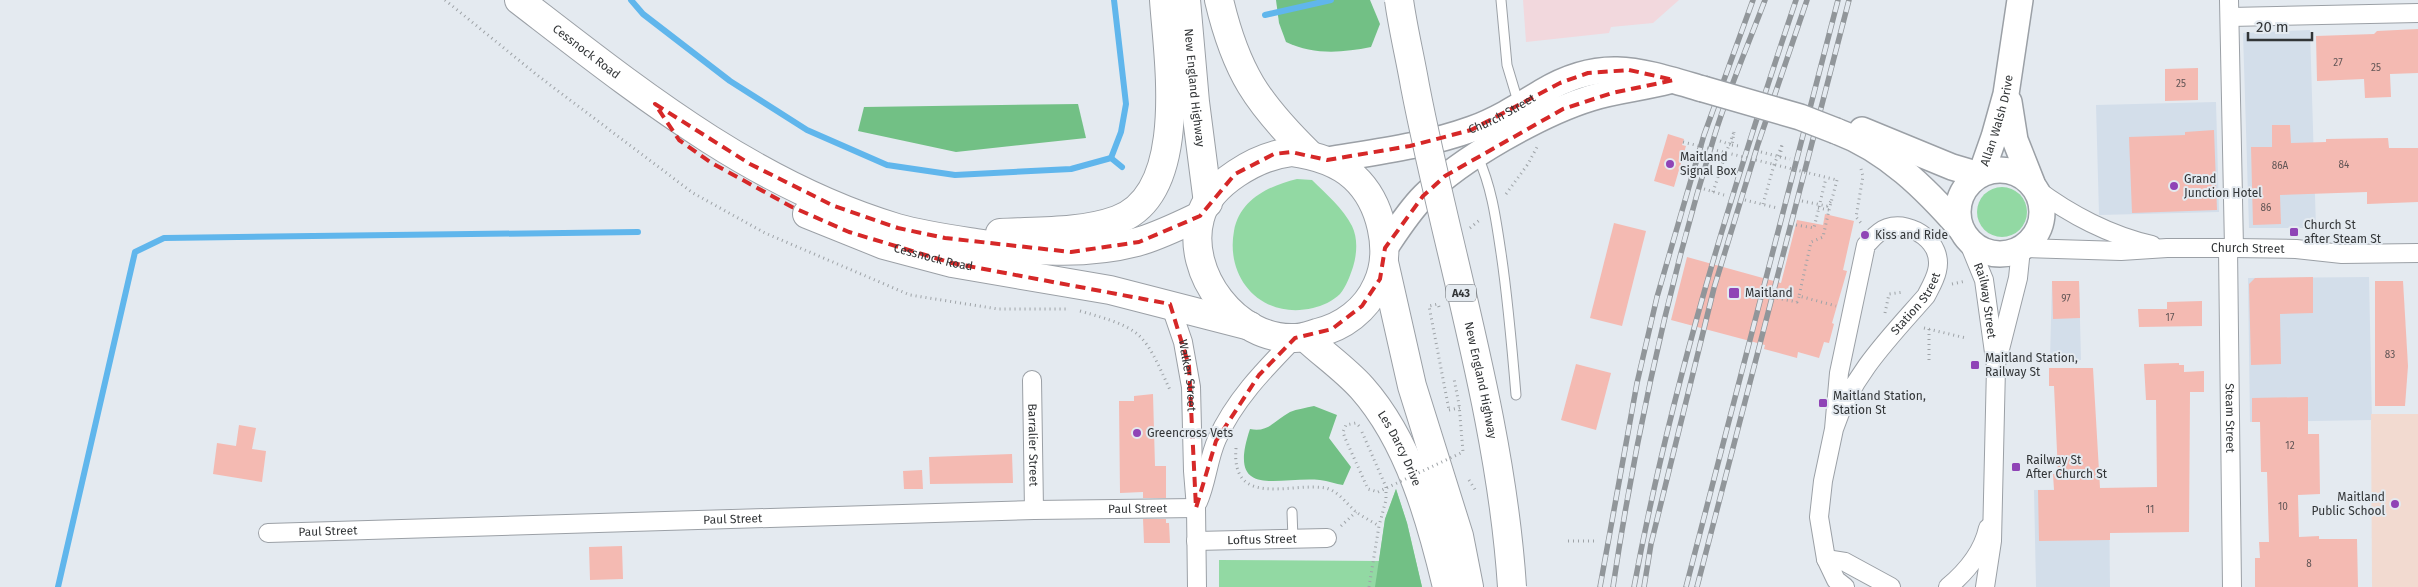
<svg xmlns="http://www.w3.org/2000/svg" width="2418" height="587" font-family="'Fira Sans',sans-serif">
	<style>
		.built { fill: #d3deea }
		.industrial { fill: #f2d8dd }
		.education { fill: #f2dad0 }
		.green { fill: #92d9a3 }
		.forest { fill: #72c085 }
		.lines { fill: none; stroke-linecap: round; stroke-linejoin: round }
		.stream { stroke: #60b6ec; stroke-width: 6 }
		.building { fill: #f4bab2 }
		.lane-casing { stroke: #9ba0a6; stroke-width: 11 }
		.street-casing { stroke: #9ba0a6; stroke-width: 20 }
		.secondary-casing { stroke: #9ba0a6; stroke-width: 28 }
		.primary-casing { stroke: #9ba0a6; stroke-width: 30 }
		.highway-casing { stroke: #9ba0a6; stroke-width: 30 }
		.path { stroke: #9ea3a7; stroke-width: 3; stroke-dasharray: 1 4; stroke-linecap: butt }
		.lane { stroke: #fff; stroke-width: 9 }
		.street { stroke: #fff; stroke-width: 18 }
		.secondary { stroke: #fff; stroke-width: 25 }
		.primary { stroke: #fff; stroke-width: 28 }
		.highway { stroke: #fff; stroke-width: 28 }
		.rail-casing { stroke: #91969a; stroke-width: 5.5 }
		.rail { stroke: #e4eaf0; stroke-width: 4; stroke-dasharray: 11; stroke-linecap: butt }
		.secondary-bridge-casing { stroke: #9ba0a6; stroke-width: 28; stroke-linecap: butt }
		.highway-bridge-casing { stroke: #9ba0a6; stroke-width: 30; stroke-linecap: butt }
		.path-bridge { stroke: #9ea3a7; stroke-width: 3; stroke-dasharray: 1 4; stroke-linecap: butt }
		.secondary-bridge { stroke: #fff; stroke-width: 25 }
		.highway-bridge { stroke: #fff; stroke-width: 28 }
		.marked { fill: none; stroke: #d62828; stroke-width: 4; stroke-dasharray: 10 6; stroke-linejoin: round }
		.poi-dot { fill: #8f44b6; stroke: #e4eaf0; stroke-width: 2 }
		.labels { text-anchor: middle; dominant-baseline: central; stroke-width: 4; stroke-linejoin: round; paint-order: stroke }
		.number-label { font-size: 10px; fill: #625656 }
		.shield { fill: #e4eaf0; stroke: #676b6e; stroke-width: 1 }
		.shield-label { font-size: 11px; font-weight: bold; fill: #323537 }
		.street-label { font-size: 12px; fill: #323537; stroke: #e4eaf0 }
		.poi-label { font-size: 12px; fill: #323537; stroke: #e4eaf0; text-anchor: start }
	</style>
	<rect width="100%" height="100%" fill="#e4eaf0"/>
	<g class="built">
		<path d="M2310,30L2316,228H2249L2243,33Z"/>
		<path d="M2216,102L2219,212L2099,215L2096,105Z"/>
		<path d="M2369,277L2372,420L2250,422L2248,278Z"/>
		<path d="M2052,281H2079L2081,360H2050Z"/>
		<path d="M2109,489L2110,587H2036L2034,490Z"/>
	</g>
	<path class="industrial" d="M1523,0H1679L1653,23L1611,27L1609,33L1526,42Z"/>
	<path class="education" d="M2371,414H2418V587H2372Z"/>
	<g class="green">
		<path d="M1297,179L1312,180C1326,194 1343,208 1352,226C1358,238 1357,254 1353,267C1350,276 1346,287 1340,294C1333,301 1322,306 1313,308C1263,320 1225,280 1234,231C1240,199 1269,186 1297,179Z"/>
		<circle cx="2002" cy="212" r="25"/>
		<path d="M1396,489L1407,523L1422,587H1219V560L1379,561L1385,519Z"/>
	</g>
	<g class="forest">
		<path d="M1276,0H1370L1380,24L1371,47C1341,53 1314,55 1286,42L1279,23Z"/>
		<path d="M1078,104L1086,138L956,152L858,131L864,107Z"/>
		<path d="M1314,406L1337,415L1329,438L1351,467L1343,485C1336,484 1328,481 1320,480C1278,476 1226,501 1250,429C1268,433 1275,420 1290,412C1297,409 1306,408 1314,406Z"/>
		<path d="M1396,489L1407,523L1422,587H1375L1385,519Z"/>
	</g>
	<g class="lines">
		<g class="stream">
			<path d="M631,0L643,14L730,81L807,130L887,165L955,175L1071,169L1111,158L1122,167"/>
			<path d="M1265,15L1331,0"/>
			<path d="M1111,158L1121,132L1126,104L1114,0"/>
			<path d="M58,587L135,252L164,238L638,232"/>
		</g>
	</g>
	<g class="building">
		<path d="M2418,29V73L2390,74L2391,97L2365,98L2364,79L2317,81L2316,36L2374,34L2377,31Z"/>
		<path d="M2198,68V100L2165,101V69Z"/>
		<path d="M2272,125H2290L2291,143L2326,142V139L2388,138L2389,148H2418V202L2367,204V192L2280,195L2281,224L2253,225L2251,147H2272Z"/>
		<path d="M2214,130L2217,210L2132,213L2129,137L2185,135V132Z"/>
		<path d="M1668,134L1684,139L1682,145L1686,146L1674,187L1654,181Z"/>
		<path d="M1825,214L1854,221L1843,270L1847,271L1832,323L1834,324L1829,343L1824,342L1819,358L1798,352L1797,358L1764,349L1765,345L1671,320L1687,257L1781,283L1797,220L1823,225Z"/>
		<path d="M1614,223L1646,231L1622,326L1590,318Z"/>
		<path d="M2313,277V313L2280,314L2281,364L2251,365L2249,284L2255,278Z"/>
		<path d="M2052,281H2079L2080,318L2053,319Z"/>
		<path d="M2375,281H2403L2408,366L2405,406H2375Z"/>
		<path d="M2202,301V326L2139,327L2138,309H2167V302Z"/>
		<path d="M2179,363V365H2184V372L2204,371V392H2190L2189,532L2110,533V540L2039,541L2038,490H2054L2053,474L2058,473L2054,386H2049V368H2093L2100,488L2157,487L2156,400H2146L2144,364Z"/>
		<path d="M1576,364L1611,373L1596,430L1561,420Z"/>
		<path d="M1153,394L1155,466H1166V498H1143V492L1120,493L1119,401H1134V396Z"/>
		<path d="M2308,397V434H2319L2320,494L2298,495L2299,537L2319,536V539H2357L2358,587H2255V558H2260L2259,542H2269L2267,472H2261L2260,422H2252V398Z"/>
		<path d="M239,425L256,428L252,449L266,451L262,482L213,474L217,443L236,446Z"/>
		<path d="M1012,454L1013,483L930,484L929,457Z"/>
		<path d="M922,470L923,489H904L903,471Z"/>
		<path d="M1143,519H1166V523H1169L1170,543H1144Z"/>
		<path d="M622,546L623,579L590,580L589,547Z"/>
	</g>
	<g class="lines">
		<defs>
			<g id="lane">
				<path d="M1501,0L1507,65L1519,105"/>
				<path d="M1478,157C1492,188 1496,220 1501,253C1508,300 1512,347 1516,395"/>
				<path d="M1292,512L1293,539"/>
			</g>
			<g id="street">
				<path d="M2229,0L2234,248"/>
				<path d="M2230,17L2418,13"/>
				<path d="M2036,189C2069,214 2111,236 2152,245"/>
				<path id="s1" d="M1966,236L1984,280L1996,367L1992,541L1985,587"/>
				<path id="s2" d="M2023,248L2121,251L2167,248H2234L2296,249L2342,254L2418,253"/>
				<path id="s3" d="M2228,248L2232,587"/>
				<path id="s4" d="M1170,304L1183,342L1191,387L1193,471L1196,508L1197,587"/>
				<path d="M1997,361L2018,278L2021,249"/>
				<path id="s5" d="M1032,380L1034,510"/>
				<path id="s6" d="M1834,429C1851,376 1890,337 1926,296C1930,288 1935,280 1937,271C1944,243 1912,220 1887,228C1878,231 1872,239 1866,245L1839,373L1834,429L1823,481L1819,517L1826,559L1836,580L1845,587"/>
				<path d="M1198,502C1207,482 1208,459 1217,439C1235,399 1265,369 1295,338"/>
				<path id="s7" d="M268,533L1034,510L1196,508"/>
				<path id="s8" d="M1196,541L1327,538"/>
				<path d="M1826,559L1845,562L1891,587"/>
				<path d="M1948,587C1966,572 1983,551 1988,528"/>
			</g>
			<g id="secondary">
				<path d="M2009,102L2015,140L2032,183"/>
				<path d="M1862,130L1952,167L1979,175"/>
				<path d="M1836,131C1887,150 1926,189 1961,229"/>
				<path id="s9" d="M1327,160C1375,152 1425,146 1472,129C1497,120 1519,106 1542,92C1602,56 1641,71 1703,89"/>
				<circle cx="2000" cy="212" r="42"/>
				<path id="s10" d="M1981,174L1994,137L2006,94L2020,0"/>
				<path d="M1385,248C1397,230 1409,211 1424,196C1460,159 1542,113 1591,98C1617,90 1643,88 1669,81"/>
			</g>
			<g id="primary">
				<path id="s11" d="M519,0C636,90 753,185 897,228C922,235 950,239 976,243C1030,251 1083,256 1137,242C1159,236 1180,225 1200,216"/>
				<path id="s12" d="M807,214L884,245L952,263L1110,290L1250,326"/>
				<path d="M1000,233C1038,231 1081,233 1117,220C1190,194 1168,59 1164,0"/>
			</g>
			<g id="highway">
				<path id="s13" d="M1186,0L1195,102L1208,203"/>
				<path d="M1219,0C1236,72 1257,103 1309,154"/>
				<path d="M1291,152C1313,155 1336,161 1354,177C1381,202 1393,251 1377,285C1366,310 1343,327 1317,333C1310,335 1303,338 1295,338C1236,341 1185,273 1200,218C1209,183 1258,156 1291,152Z"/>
				<path d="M1384,262L1412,386L1459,536L1469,587"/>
				<path id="s14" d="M1305,337C1323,354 1345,369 1362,388C1409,441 1431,520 1447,587"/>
			</g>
		</defs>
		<use href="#lane" class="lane-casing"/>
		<use href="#street" class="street-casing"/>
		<use href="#secondary" class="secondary-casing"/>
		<use href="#primary" class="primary-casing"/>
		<use href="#highway" class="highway-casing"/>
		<g class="path">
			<path d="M445,0L537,75L693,193L765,233L910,295L998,309H1069"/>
			<path d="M1720,141L1732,145L1734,132"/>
			<path d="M1732,145L1739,146"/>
			<path d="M1761,152L1780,157L1782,145"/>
			<path d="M1780,157L1790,159"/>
			<path d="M1861,169L1863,176L1856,217L1861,223"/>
			<path d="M1704,189L1724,195"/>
			<path d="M1713,192L1726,153"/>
			<path d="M1506,194L1528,164L1537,147"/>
			<path d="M1745,200L1777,208"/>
			<path d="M1802,201L1827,206L1833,199"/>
			<path d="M1763,204L1774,165"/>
			<path d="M1818,208L1829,210L1823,237L1811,242L1799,296L1836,306"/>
			<path d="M1829,210L1837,180"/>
			<path d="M1796,225L1814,228L1826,178"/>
			<path d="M1470,228L1481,219"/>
			<path d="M1952,284L1966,281"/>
			<path d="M1777,298L1797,302L1799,297"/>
			<path d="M1080,311C1143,329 1143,331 1170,390"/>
			<path d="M1885,313L1889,294L1904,292"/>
			<path d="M1924,328L1966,338"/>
			<path d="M1929,329V360"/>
			<path d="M1449,410L1463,407"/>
			<path d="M1359,426L1356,423L1346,425L1343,432L1345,438L1368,489L1378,492"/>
			<path d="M1362,432L1386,487V500L1379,526"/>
			<path d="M1236,448C1231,509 1290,482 1326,488C1338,491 1347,504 1356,512C1363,517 1371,521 1379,526L1369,587"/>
			<path d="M1469,480L1476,491"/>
			<path d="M1341,526L1356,512"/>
			<path d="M1568,541H1595"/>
		</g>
		<use href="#lane" class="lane"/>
		<use href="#street" class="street"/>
		<use href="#secondary" class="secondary"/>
		<use href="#primary" class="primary"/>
		<use href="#highway" class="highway"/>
		<defs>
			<g id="rail">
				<path d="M1600,587L1637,383L1657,297L1704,135L1753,0"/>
				<path d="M1613,587C1636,434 1669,282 1715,134C1729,89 1748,45 1765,0"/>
				<path d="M1634,587C1671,387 1731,193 1796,0"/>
				<path d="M1644,587L1651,544L1714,288L1758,144L1807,0"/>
				<path d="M1686,587L1838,0"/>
				<path d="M1697,587L1849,0"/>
			</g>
		</defs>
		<use href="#rail" class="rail-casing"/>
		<use href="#rail" class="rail"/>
		<defs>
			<path id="secondary-bridge" d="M1703,89L1800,117L1836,131"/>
			<g id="highway-bridge">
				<path id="s15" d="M1399,0C1403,29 1410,57 1415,86C1447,252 1501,417 1512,587"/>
			</g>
		</defs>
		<use href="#secondary-bridge" class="secondary-bridge-casing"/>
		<use href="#highway-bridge" class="highway-bridge-casing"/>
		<g class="path-bridge">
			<path d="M1683,142L1837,180"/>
			<path d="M1726,153L1734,132"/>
			<path d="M1774,165L1782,145"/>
			<path d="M1439,307L1438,304L1429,306L1449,410"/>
			<path d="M1378,492L1463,452L1459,404L1454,379"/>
		</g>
		<use href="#secondary-bridge" class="secondary-bridge"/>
		<use href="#highway-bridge" class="highway-bridge"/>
	</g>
	<path class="marked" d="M1629,70L1674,80L1612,93L1563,109L1445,176L1423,196L1385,248L1380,279L1362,306L1332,329L1295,338L1259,375L1216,441L1196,508L1189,366L1170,304L952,263L849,232L792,207L710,162L679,140L655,104L750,164L834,206L898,228L945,238L1071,252L1139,242L1200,216L1235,174L1274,154L1291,152L1327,160L1410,146L1471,130L1560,83L1588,73Z"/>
	<g class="poi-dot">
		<circle cx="1670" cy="164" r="5"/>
		<circle cx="2174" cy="186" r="5"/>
		<rect x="2289" y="227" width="10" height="10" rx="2.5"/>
		<circle cx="1865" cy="235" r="5"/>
		<rect x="1728" y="287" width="12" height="12" rx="2.5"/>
		<rect x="1970" y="360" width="10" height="10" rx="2.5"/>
		<rect x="1818" y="398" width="10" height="10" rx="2.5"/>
		<circle cx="1137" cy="433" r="5"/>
		<rect x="2011" y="462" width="10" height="10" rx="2.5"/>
		<circle cx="2395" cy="504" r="5"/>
	</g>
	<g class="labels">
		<g class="number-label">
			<text x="2338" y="63">27</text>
			<text x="2376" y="68">25</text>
			<text x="2181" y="84">25</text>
			<text x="2344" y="165">84</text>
			<text x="2280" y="166">86A</text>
			<text x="2266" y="208">86</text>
			<text x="2066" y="299">97</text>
			<text x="2170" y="318">17</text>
			<text x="2390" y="355">83</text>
			<text x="2290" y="446">12</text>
			<text x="2283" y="507">10</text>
			<text x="2150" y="510">11</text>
			<text x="2309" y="564">8</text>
		</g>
		<rect class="shield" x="1446" y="284.5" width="30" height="17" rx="4"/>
		<g class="shield-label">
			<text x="1461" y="293">A43</text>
		</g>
		<g class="street-label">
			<text stroke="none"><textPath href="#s11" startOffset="85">Cessnock Road</textPath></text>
			<text stroke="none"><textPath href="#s13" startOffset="88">New England Highway</textPath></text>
			<text stroke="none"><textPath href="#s9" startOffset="182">Church Street</textPath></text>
			<text stroke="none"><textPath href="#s10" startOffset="56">Allan Walsh Drive</textPath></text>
			<text stroke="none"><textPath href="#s2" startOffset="225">Church Street</textPath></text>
			<text stroke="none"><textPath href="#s12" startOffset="134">Cessnock Road</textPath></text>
			<text stroke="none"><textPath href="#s1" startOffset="68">Railway Street</textPath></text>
			<text stroke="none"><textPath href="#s6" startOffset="151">Station Street</textPath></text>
			<text stroke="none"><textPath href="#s4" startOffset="74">Walker Street</textPath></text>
			<text stroke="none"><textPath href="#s15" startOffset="389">New England Highway</textPath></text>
			<text stroke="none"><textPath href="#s3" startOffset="170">Steam Street</textPath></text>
			<text stroke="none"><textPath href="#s5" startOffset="65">Barralier Street</textPath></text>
			<text stroke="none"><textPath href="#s14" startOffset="148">Les Darcy Drive</textPath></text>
			<text stroke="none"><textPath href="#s7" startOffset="870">Paul Street</textPath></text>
			<text stroke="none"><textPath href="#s7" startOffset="465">Paul Street</textPath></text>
			<text stroke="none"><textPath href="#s7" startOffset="60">Paul Street</textPath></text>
			<text stroke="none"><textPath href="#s8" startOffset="66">Loftus Street</textPath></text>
		</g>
		<g class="poi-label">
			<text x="1680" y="157">Maitland<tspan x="1680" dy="14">Signal Box</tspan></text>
			<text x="2184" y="179">Grand<tspan x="2184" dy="14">Junction Hotel</tspan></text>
			<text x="2304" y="225">Church St<tspan x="2304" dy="14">after Steam St</tspan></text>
			<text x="1875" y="235">Kiss and Ride</text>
			<text x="1745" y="293">Maitland</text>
			<text x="1985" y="358">Maitland Station,<tspan x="1985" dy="14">Railway St</tspan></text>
			<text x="1833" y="396">Maitland Station,<tspan x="1833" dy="14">Station St</tspan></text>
			<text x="1147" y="433">Greencross Vets</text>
			<text x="2026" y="460">Railway St<tspan x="2026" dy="14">After Church St</tspan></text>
			<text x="2385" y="497" text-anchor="end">Maitland<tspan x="2385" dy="14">Public School</tspan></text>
		</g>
	</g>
	<path d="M2248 32v8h64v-8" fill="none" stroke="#323537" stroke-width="2.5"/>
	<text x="2256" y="32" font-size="15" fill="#323537" stroke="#e4eaf0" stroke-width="4" paint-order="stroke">20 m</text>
</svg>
